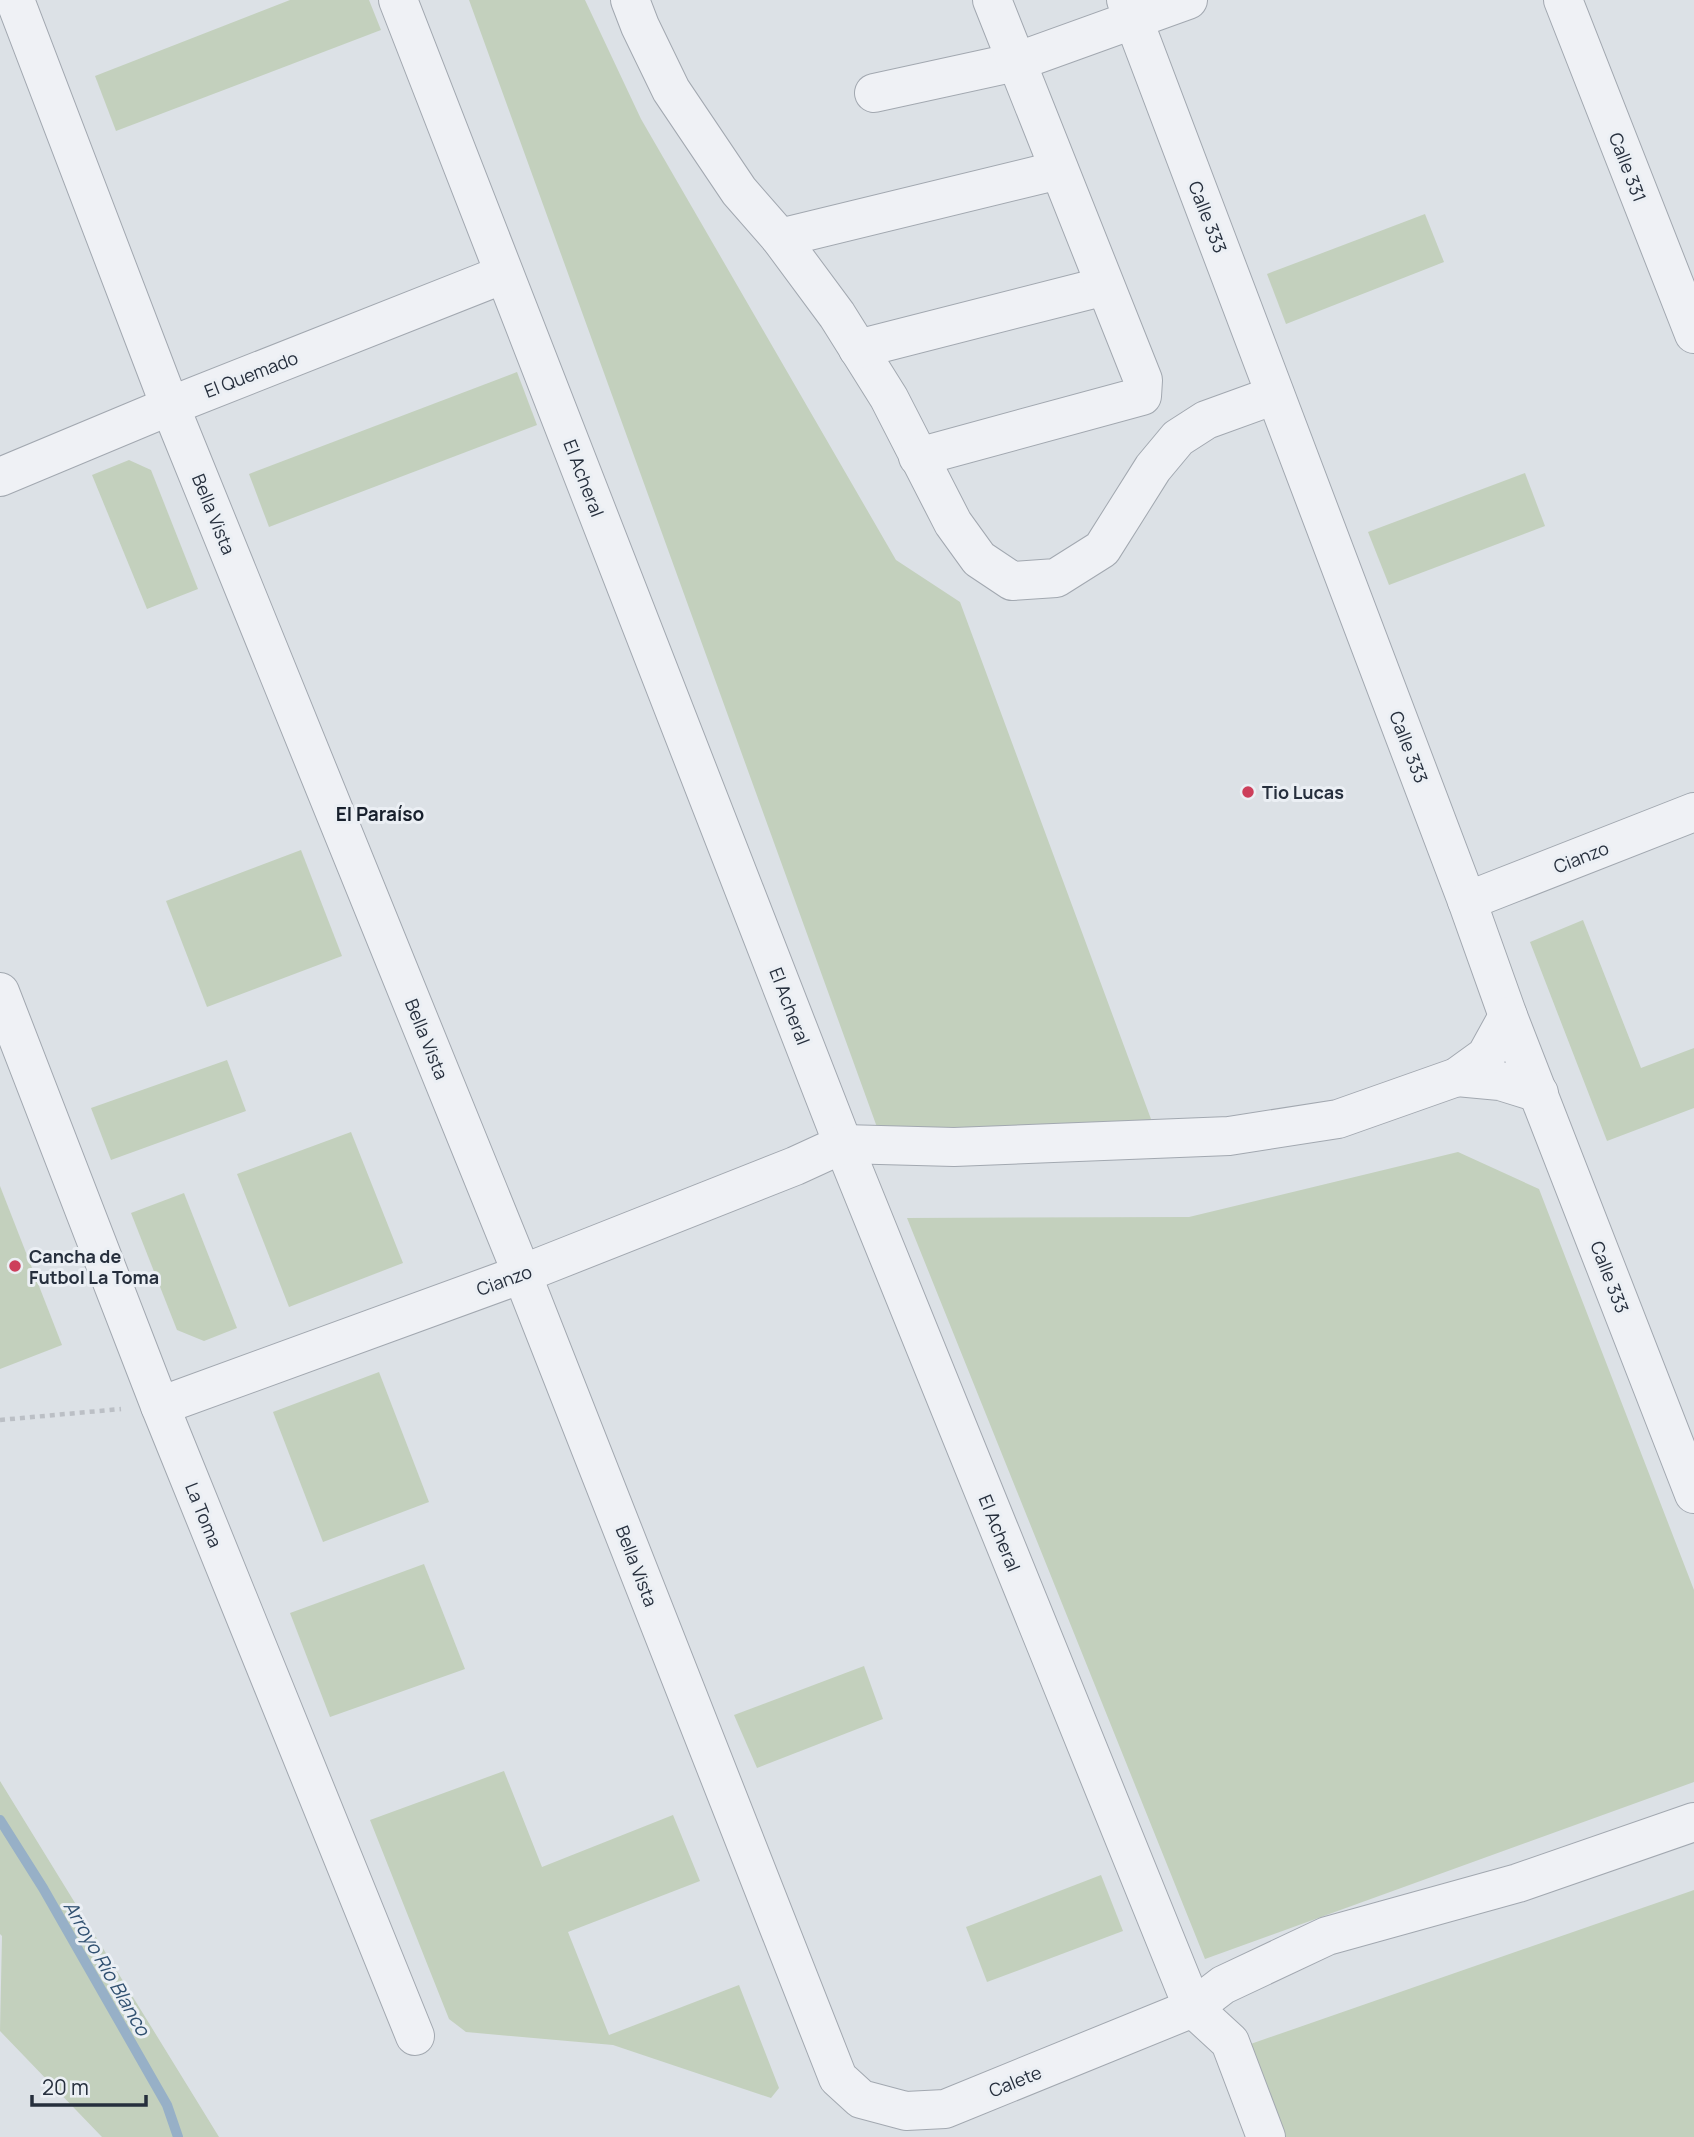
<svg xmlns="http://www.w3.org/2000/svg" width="1694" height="2137" font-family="Manrope,sans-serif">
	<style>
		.green { fill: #c3d0bd }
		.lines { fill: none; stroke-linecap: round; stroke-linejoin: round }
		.stream { stroke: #97b0c7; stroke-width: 10 }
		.minor-casing { stroke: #a2a8b0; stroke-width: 40 }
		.path { stroke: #bbbfc5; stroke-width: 4.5; stroke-dasharray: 5 5; stroke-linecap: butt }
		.minor { stroke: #eff1f5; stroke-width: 38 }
		.poi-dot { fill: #cd3f5b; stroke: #ebeff4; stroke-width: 2.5 }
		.labels { text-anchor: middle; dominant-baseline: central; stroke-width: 6; stroke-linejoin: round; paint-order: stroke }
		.street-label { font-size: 18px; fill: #262f3d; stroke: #ebeff4 }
		.poi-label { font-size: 18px; font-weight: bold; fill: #262f3d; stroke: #ebeff4; text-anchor: start }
		.neighbourhood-label { font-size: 19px; font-weight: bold; fill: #18202d; stroke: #ebeff4 }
		.water-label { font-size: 19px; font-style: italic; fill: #305070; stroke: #ebeff4 }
	</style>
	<rect width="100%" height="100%" fill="#dce1e6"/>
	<g class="green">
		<path d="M290,0H369L381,30L116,131L95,76Z"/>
		<path d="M469,0H585L641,119L896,560L960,602L1158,1138L882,1141Z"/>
		<path d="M1425,214L1444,262L1286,324L1267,274Z"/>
		<path d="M517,372L537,425L269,527L249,474Z"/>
		<path d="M129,460L151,470L198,589L147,609L92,475Z"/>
		<path d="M1525,473L1545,526L1389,585L1368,532Z"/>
		<path d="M301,850L342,956L207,1007L166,901Z"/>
		<path d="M1583,920L1641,1068L1694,1048V1108L1607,1141L1530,942Z"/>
		<path d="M227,1060L246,1111L111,1160L91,1108Z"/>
		<path d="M351,1132L403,1263L289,1307L237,1174Z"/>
		<path d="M1458,1152L1539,1189L1694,1590V1782L1205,1959L907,1218L1189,1217Z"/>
		<path d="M0,1186L62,1345L0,1369Z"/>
		<path d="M184,1193L237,1328L204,1341L177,1330L131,1213Z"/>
		<path d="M379,1372L429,1502L323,1542L273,1412Z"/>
		<path d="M424,1564L465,1669L330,1717L290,1613Z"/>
		<path d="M864,1666L883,1719L757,1768L734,1715Z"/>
		<path d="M504,1771L542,1867L673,1815L700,1881L568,1932L609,2035L739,1985L779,2088L771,2098L613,2045L466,2032L449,2019L370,1820Z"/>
		<path d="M0,1781L219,2137H102L0,2031L2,1936L0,1934Z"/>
		<path d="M1101,1875L1123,1931L987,1982L966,1927Z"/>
		<path d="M1694,1890V2137H1276L1242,2047Z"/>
	</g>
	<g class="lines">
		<path class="stream" d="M0,1820L43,1888L167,2105L178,2137"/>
		<defs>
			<g id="minor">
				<path d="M15,0L170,406L522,1274L838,2078L861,2099L906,2111L945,2109L1193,2008L1223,1985L1327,1936L1518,1883L1694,1822"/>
				<path d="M398,0L843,1144L1193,2008L1230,2042L1266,2137"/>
				<path d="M630,0L640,26L671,90L739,191L780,238L837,315L889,398L953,523L979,559L1012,581L1056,578L1102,549L1153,468L1178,438L1206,420L1275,395"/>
				<path d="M1126,0L1467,901L1508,1016L1694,1494"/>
				<path d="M1563,0L1694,334"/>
				<path d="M874,93L1016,62L1188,0"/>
				<path d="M780,238L1059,170"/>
				<path d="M858,349L1105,286"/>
				<path d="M918,457L1142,396L1143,380L992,0"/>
				<path d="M0,477L170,406L504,274"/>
				<path d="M1467,901L1694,812"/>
				<path d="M0,992L160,1406L415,2036"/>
				<path d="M1457,1077L1500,1081L1539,1093"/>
				<path d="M160,1406L522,1274L795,1166L843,1144L954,1147L1229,1136L1338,1119L1457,1077L1486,1056L1508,1016"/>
			</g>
		</defs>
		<use href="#minor" class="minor-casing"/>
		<path class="path" d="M0,1420L121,1409"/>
		<use href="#minor" class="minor"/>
	</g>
	<g class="poi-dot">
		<circle cx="1248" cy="792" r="7"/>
		<circle cx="15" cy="1266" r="7"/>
	</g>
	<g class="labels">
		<g class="street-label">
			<text transform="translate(1628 167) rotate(69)">Calle 331</text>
			<text transform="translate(1208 217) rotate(69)">Calle 333</text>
			<text transform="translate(251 374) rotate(-21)">El Quemado</text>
			<text transform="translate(584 478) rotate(69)">El Acheral</text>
			<text transform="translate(214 514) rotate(68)">Bella Vista</text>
			<text transform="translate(1409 747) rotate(69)">Calle 333</text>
			<text transform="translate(1581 857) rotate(-21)">Cianzo</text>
			<text transform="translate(790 1006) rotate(69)">El Acheral</text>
			<text transform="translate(427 1039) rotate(68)">Bella Vista</text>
			<text transform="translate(1610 1277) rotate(69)">Calle 333</text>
			<text transform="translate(504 1280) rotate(-20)">Cianzo</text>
			<text transform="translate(204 1515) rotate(68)">La Toma</text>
			<text transform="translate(1000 1533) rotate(68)">El Acheral</text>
			<text transform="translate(637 1566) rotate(69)">Bella Vista</text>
			<text transform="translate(1015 2081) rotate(-22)">Calete</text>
		</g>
		<g class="poi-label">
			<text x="1262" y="792">Tio Lucas</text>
			<text x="29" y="1256">Cancha de<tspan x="29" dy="21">Futbol La Toma</tspan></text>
		</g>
		<g class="neighbourhood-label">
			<text x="380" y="814">El Paraíso</text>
		</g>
		<g class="water-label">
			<text transform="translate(107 1968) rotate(60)">Arroyo Río Blanco</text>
		</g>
	</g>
	<path d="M32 2095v10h114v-10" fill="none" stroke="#262f3d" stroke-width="3.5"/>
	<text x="42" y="2095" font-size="21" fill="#262f3d" stroke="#ebeff4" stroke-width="5" paint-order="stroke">20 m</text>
</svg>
